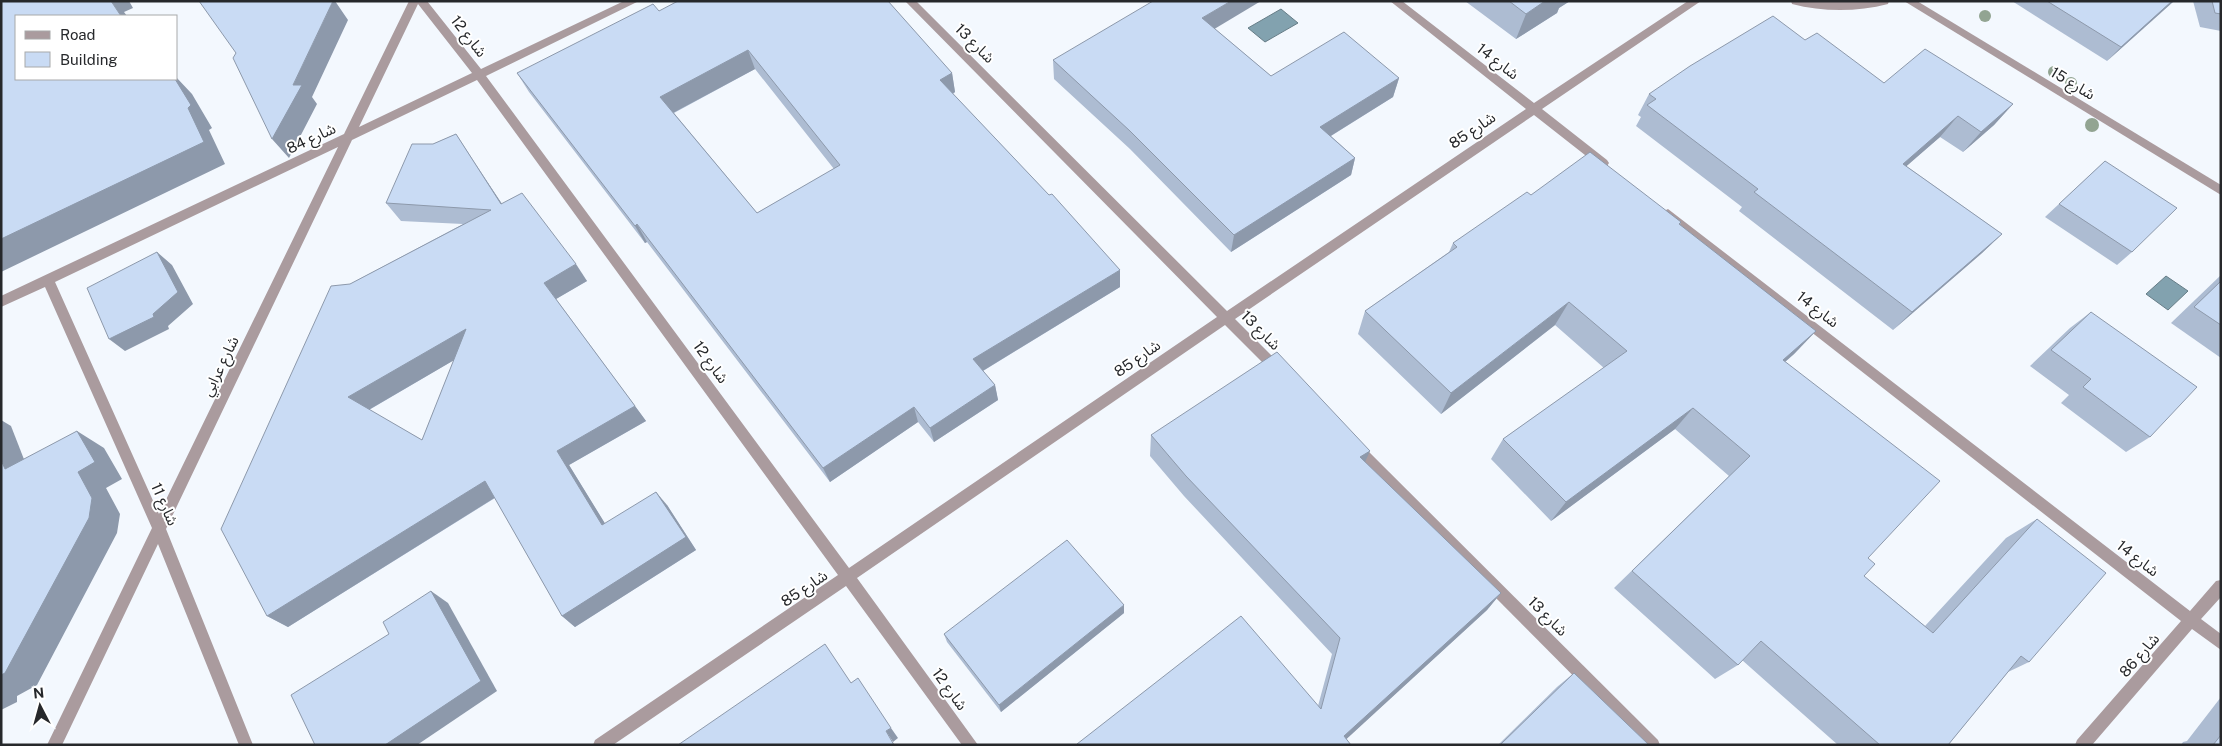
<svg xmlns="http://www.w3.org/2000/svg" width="2222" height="746" font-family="'Public Sans','Noto Sans Arabic',sans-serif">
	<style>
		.water { fill: #82a2af; stroke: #667d87 }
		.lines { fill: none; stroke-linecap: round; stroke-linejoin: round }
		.minor { fill: #aa9b9e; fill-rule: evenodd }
		.tree { fill: #92a492 }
		.wall { fill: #adbcd2; fill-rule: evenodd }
		.shaded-wall { fill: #8d99ab }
		.building { fill: #c9dbf4; stroke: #8d99ab; fill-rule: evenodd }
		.labels { text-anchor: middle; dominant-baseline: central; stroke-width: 4; stroke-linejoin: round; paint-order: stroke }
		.street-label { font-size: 15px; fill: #26282b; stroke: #fff }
	</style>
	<rect width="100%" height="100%" fill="#f3f8fe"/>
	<g class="water">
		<path d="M1281,9L1298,23L1265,42L1248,28Z"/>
		<path d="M2166,276L2188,291L2168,310L2146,294Z"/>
	</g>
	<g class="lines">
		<g class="minor">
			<path d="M409,1H427L481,69L624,1H639L486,76L849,568L1217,317L905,1H916L1227,311L1526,109L1390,1H1402L1534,103L1688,1H1701L1542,109L1607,160L1609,163L1607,166H1599L1534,115L1235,319L1282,366L1284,370L1282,374L1278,375L1274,374L1225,325L857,578L978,745H962L846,586L613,745H593L595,740L838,575L477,80L352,140L166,529L253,745H239L158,544L62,745H47L152,528L45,287L1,307V296L344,134ZM418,4L472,73L359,127ZM338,147L159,514L55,282Z"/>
			<path d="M1791,1H1889L1888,4C1857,12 1823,12 1792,4Z"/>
			<path d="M1904,1H1917L2221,185V195Z"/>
			<path d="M1668,209L2190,611L2216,581L2221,580V597L2201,619L2221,634V650L2192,629L2092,745H2075L2077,740L2181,621L1664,217L1662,214L1664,211Z"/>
			<path d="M1354,440L1359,442L1658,740L1660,745H1642L1349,450L1348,446L1349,442Z"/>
		</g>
	</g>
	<g class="tree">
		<circle cx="1985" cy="16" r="6"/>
		<circle cx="2054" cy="72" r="6"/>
		<circle cx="2071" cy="83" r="6"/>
		<circle cx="2092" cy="125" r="7"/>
	</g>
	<g class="wall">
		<path d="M1465,1H1570L1559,8L1557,13L1516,39Z"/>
		<path d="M2012,1H2174L2107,61Z"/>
		<path d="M2193,1H2221V31L2200,27Z"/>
		<path d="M659,11L952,73L955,92L953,94L1120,270V287L983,371L995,385L998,400L934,442L918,422L830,482L647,242L645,243L529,92L517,73ZM755,69L834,169L757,213L674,113Z"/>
		<path d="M1215,29L1271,76L1399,78L1393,97L1331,136L1355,158L1351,175L1231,252L1130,149L1054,79L1053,60Z"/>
		<path d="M1805,40L1884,83L2013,104L1994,125L1963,152L1940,137L1906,166L2002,234L1982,253L1893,330L1739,211L1742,207L1636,126L1641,117L1638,115L1649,94Z"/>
		<path d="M456,134L502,204L587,281L556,299L646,421L569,465L605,524L667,505L696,550L575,627L562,616L495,498L288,627L267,616L350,284L463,224L401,221L386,203L433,144ZM454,360L422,440L369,410Z"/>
		<path d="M2105,161L2132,252L2117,265L2045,217Z"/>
		<path d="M1531,195L1681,222L1680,225L1816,331L1794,354L1785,362L1868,558L1864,576L1925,626L2006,538L2037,519L2029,662L2008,672L1948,745H1838L1742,660L1738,665L1715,679L1614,588L1729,476L1675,429L1551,521L1491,459L1503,439L1604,368L1555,325L1441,414L1358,334L1365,311L1449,252L1453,243Z"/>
		<path d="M2221,275V358L2171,323Z"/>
		<path d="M2091,312L2150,437L2126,452L2061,403L2069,395L2030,366L2070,328Z"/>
		<path d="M1151,435L1365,462L1501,593L1487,610L1346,739L1351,745H1077V744L1318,706L1332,654L1184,496L1150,456Z"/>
		<path d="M1124,605V613L1001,712L947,642L944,634Z"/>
		<path d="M1574,673L1649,745H1498L1557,687Z"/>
		<path d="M2221,697V745H2181L2183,742L2187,741Z"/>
	</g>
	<g class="shaded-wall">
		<path d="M111,1H129L133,8L124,12L127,16H121Z"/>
		<path d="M333,1H335L348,20L312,97L317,104L289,158L272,139L293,85Z"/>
		<path d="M1231,1H1261L1201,37L1202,18Z"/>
		<path d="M1545,1H1570L1559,8L1557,13L1516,39L1526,14Z"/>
		<path d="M2172,1H2174L2107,61L2121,47Z"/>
		<path d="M748,50L755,69L669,115L660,97Z"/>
		<path d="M952,73L955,92L943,99L940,80Z"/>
		<path d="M176,77L192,94L212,128L209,130L225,164L1,272V239L175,79H176Z"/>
		<path d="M1399,78L1393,97L1316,145L1320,127Z"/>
		<path d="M2013,104L1994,125L1963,152L1981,132Z"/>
		<path d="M1958,116L1940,137L1886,184L1903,164Z"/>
		<path d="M456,134L468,153L514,222L501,204Z"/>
		<path d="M1355,158L1351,175L1231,252L1234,235Z"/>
		<path d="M637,224L647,242L645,243L635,226Z"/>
		<path d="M2002,234L1982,253L1893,330L1912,312Z"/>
		<path d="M157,252L172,265L193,304L168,326L169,329L125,351L109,339L153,314Z"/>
		<path d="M576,264L587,281L556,299L544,283Z"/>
		<path d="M1120,270V287L976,375L973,359Z"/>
		<path d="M1569,302L1555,325L1441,414L1451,393Z"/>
		<path d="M466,329L480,345L365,412L348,397Z"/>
		<path d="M1816,331L1794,354L1762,382L1783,360Z"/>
		<path d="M995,385L998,400L934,442L930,428Z"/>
		<path d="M635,406L646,421L569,465L614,538L602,525L557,451Z"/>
		<path d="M914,407L918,422L830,482L823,468Z"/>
		<path d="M1693,408L1675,429L1551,521L1566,502Z"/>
		<path d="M1,420L11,426L34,485L5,469L1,460Z"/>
		<path d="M77,431L104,448L122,479L106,488L120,514L117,533L37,685L17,696V702L1,710V675L78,472Z"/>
		<path d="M1370,451L1361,471L1360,457Z"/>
		<path d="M485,481L499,495L288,627L267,616Z"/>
		<path d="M656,492L667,505L696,550L575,627L562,616Z"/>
		<path d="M431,591L448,603L497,691L417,745H385Z"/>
		<path d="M1501,593L1487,610L1340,745L1344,736Z"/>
		<path d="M1124,605V613L1001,712L999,705Z"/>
		<path d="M891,728L898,738L893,742L895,745L886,731Z"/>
	</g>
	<g class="building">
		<path d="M1,1H111L121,16H16V79H175L191,105L188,108L204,142L1,239Z"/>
		<path d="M199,1H333L293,85H302L272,139L233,58L236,53Z"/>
		<path d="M678,1H888L952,73L940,80L1049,195L1052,194L1120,270L973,359L995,385L930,428L914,407L823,468L637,224L635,226L517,73L653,4L659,11ZM748,50L840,165L757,213L660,97Z"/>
		<path d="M1153,1H1231L1202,18L1271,76L1344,32L1399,78L1320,127L1355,158L1234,235L1130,131L1053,60Z"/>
		<path d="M1509,1H1545L1526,14Z"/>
		<path d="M2047,1H2172L2121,47Z"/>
		<path d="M2212,1H2221V14L2215,13Z"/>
		<path d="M1773,16L1805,40L1817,33L1884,83L1925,49L2013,104L1981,132L1958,116L1903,164L2002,234L1912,312L1754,192L1758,189L1647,105L1656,99L1649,94L1690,66Z"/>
		<path d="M456,134L501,204L522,193L576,264L544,283L635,406L557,451L602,525L656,492L686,537L562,616L485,481L267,616L221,529L331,286L350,284L491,210L386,203L412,144H433ZM466,329L422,440L348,397Z"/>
		<path d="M1590,152L1681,222L1679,224L1816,331L1783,360L1940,481L1868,558L1875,564L1864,576L1933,633L2037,519L2106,573L2029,662L2021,656L1948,745H1880L1761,641L1738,665L1632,571L1750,456L1693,408L1566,502L1503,439L1627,351L1569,302L1451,393L1365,311L1457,247L1453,243L1527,192L1531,195Z"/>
		<path d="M2105,161L2177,208L2132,252L2059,204Z"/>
		<path d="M157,252L178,292L153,314L154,317L109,339L87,288Z"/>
		<path d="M2221,281V325L2194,307Z"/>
		<path d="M2091,312L2197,387L2150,437L2083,387L2091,379L2051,350Z"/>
		<path d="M1277,352L1370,451L1360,457L1501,593L1344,736L1351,745H1078L1077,744L1241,616L1321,709L1340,638L1186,476L1151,435Z"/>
		<path d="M77,431L95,462L78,472L92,498L89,518L5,673L1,675V460L5,469Z"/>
		<path d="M1067,540L1124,605L999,705L944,634Z"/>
		<path d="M431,591L481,681L385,745H315L291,695L389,634L383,622Z"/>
		<path d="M825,644L851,683L858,678L891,728L886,731L894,745H678Z"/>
		<path d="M1574,673L1649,745H1500Z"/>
		<path d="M2221,735V745H2213Z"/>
	</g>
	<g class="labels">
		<g class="street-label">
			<text transform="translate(469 36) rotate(52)">شارع 12</text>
			<text transform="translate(975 43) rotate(45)">شارع 13</text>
			<text transform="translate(1498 61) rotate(38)">شارع 14</text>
			<text transform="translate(2073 83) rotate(31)">شارع 15</text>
			<text transform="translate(1472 130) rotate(-34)">شارع 85</text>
			<text transform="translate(311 138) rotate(-25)">شارع 84</text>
			<text transform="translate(1818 309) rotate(38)">شارع 14</text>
			<text transform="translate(1261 330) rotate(45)">شارع 13</text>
			<text transform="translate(1137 358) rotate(-35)">شارع 85</text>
			<text transform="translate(711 362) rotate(54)">شارع 12</text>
			<text transform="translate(220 366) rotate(-64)">شارع عرابي</text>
			<text transform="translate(165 504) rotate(66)">شارع 11</text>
			<text transform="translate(2138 558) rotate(38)">شارع 14</text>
			<text transform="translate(804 588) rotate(-34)">شارع 85</text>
			<text transform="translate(1548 616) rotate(45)">شارع 13</text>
			<text transform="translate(2139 655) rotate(-49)">شارع 86</text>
			<text transform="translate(950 689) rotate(54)">شارع 12</text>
		</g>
	</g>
	<rect width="2222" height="746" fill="none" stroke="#26282b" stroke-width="5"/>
	<rect x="15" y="15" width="162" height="65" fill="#ffffff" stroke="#a8a9aa"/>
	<rect x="25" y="31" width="25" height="8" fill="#aa9b9e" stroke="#a8a9aa"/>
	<text x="60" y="40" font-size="15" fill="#26282b">Road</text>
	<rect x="25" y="52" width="25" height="15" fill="#c9dbf4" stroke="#a8a9aa"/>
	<text x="60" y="65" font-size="15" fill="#26282b">Building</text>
	<g transform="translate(40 706) rotate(354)" stroke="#ffffff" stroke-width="4" paint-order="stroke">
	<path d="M0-4L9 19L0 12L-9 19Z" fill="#26282b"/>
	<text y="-8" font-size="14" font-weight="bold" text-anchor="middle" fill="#26282b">N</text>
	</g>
</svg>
